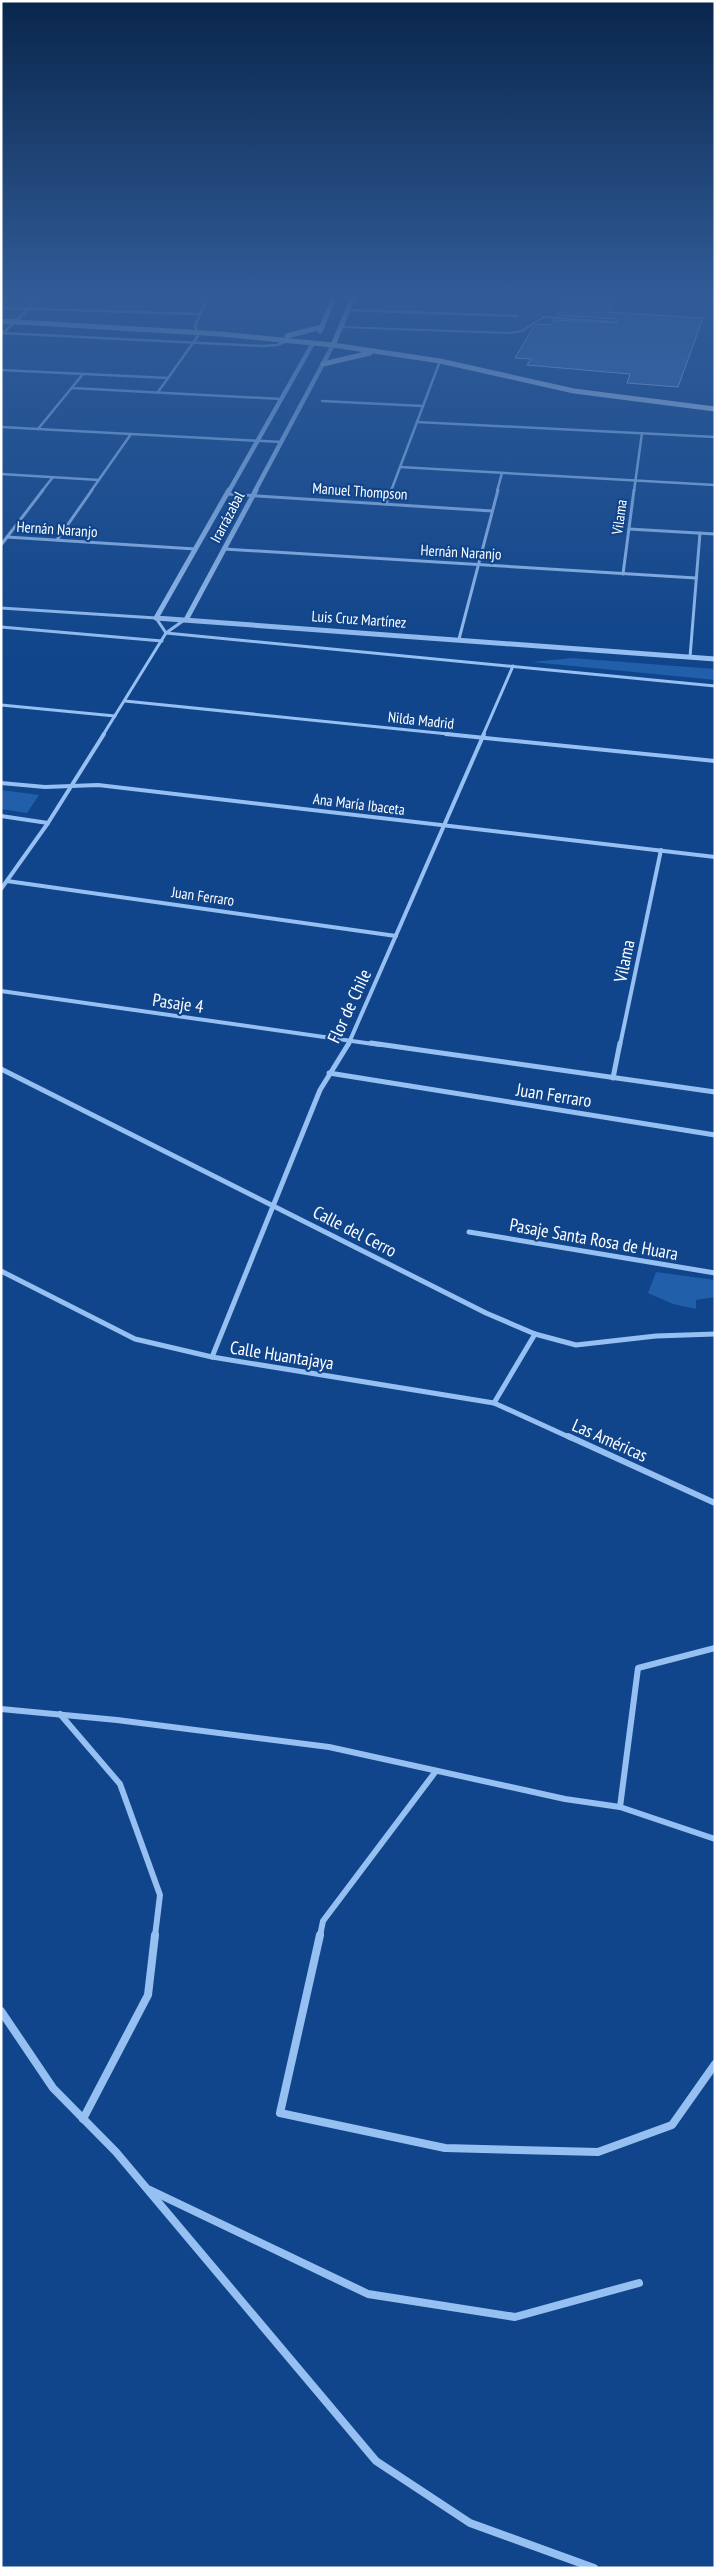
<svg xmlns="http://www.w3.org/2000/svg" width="716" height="2569" font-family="'PT Sans Narrow',sans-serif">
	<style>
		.green { fill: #215fab }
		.building { fill: #3870b5; stroke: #bddafd }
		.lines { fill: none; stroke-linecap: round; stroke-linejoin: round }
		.service { stroke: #96bff2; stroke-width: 2 }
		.minor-far5 { stroke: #96bff2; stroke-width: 2.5 }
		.minor-far4 { stroke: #96bff2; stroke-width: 3 }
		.minor-far3 { stroke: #96bff2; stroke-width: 4 }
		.minor-far2 { stroke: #96bff2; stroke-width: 5 }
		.minor-far1 { stroke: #96bff2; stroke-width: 6 }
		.minor { stroke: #96bff2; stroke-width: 8 }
		.tertiary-far1 { stroke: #96bff2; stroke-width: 4.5 }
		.tertiary { stroke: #96bff2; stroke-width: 5 }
		.secondary { stroke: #c5ddfc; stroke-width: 5 }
		.labels { text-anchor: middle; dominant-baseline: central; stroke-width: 4.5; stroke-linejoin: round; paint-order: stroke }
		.far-street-label { font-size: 15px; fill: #fff; stroke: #10458b }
		.street-label { font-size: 18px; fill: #fff; stroke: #10458b }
	</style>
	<rect width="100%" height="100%" fill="#10458b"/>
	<g class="green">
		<path d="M572,658L715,669V680L532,662Z"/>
		<path d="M1,790L39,795L27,813L1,809Z"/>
		<path d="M656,1272L715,1280V1297L696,1300V1309L673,1304L648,1293Z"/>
	</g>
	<path class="building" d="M568,298H615L608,312L703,318L678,387L627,383L630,374L527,365L531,359L515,358L534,326L538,324L551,325L554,320L618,323L615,319L557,315Z"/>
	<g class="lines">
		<path class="service" d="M341,327L509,333L522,331L544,317L615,322"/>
		<g class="minor-far5">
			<path d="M1,308L200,314"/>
			<path d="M348,310L517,316"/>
			<path d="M1,333L263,346L277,345L289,340"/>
			<path d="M2,334L27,310L35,298"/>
			<path d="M1,370L168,378"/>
			<path d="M72,388L281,399"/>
			<path d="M158,392L198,336L195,326L207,298"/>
			<path d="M322,401L423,406"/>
			<path d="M417,422L715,437"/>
			<path d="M1,427L281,442"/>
			<path d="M38,429L83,374"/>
			<path d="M400,467L715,485"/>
			<path d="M1,474L99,480"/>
			<path d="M42,491L53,477"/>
			<path d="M91,491L131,434"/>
			<path d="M391,491L440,361"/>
			<path d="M497,491L502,473"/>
			<path d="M634,491L642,433"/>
		</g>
		<g class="minor-far4">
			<path d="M227,494L492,511"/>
			<path d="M386,504L391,490"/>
			<path d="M629,529L715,534"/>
			<path d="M7,537L195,549"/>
			<path d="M57,540L92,490"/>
			<path d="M1,545L43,490"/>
			<path d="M224,549L696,578"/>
			<path d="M623,574L634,490"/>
			<path d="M1,608L156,618L166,633"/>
			<path d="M1,627L162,641"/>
			<path d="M166,633L715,686"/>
			<path d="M459,639L498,490"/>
			<path d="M690,657L700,533"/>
			<path d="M125,701L458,735"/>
			<path d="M1,705L115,716"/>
			<path d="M103,735L166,633L187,618"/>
			<path d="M483,735L513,666"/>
		</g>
		<g class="minor-far3">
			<path d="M446,734L715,761"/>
			<path d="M1,783L45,787L98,785L715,857"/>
			<path d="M1,816L48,823"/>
			<path d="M7,881L396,936"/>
			<path d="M1,889L48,823L104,734"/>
			<path d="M1,991L380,1045"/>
			<path d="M348,1045L484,734"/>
			<path d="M620,1045L661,850"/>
		</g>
		<g class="minor-far2">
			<path d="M371,1043L715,1092"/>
			<path d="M1,1069L486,1313L535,1334L576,1345L656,1336L715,1334"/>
			<path d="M329,1073L715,1135"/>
			<path d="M613,1078L620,1043"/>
			<path d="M469,1232L715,1273"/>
			<path d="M1,1271L135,1339L212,1357L494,1403L535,1334"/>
			<path d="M212,1357L320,1090L349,1043"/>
			<path d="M494,1403L571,1438"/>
		</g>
		<g class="minor-far1">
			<path d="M568,1436L715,1503"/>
			<path d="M1,1709L117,1720L329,1747L565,1799L620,1807L715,1839"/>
			<path d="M60,1714L120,1784L160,1895L155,1936"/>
			<path d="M620,1807L638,1668L715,1648"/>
			<path d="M320,1936L323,1921L436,1771"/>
		</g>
		<g class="minor">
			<path d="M320,1935L280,2113L445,2148L598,2152L672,2125L715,2064"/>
			<path d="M1,2011L53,2088L116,2152L376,2461L470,2523L594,2568"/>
			<path d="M83,2119L148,1995L155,1935"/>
			<path d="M150,2190L368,2294L515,2317L639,2283"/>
		</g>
		<g class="tertiary-far1">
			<path d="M229,491L313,343"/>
			<path d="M255,491L333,345"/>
		</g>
		<g class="tertiary">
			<path d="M229,490L156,618L715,659"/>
			<path d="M187,618L256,490"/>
		</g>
		<g class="secondary">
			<path d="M1,321L220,334L333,345L440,361L574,391L715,409"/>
			<path d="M320,331L334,298"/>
			<path d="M287,336L322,327"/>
			<path d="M333,345L353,298"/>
			<path d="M323,364L370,353"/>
		</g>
	</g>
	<linearGradient id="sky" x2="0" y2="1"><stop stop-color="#09264c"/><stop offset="0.45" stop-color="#315c98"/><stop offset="1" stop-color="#315c98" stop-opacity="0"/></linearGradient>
	<rect width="716" height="658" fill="url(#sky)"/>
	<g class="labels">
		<g class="far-street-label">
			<text transform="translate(360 491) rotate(4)">Manuel Thompson</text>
			<text transform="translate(227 517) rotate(-62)">Irarrázabal</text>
			<text transform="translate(619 517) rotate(-82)">Vilama</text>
			<text transform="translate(57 529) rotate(4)">Hernán Naranjo</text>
			<text transform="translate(461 552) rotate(3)">Hernán Naranjo</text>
			<text transform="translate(359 619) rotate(4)">Luis Cruz Martínez</text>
			<text transform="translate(421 720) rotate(6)">Nilda Madrid</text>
			<text transform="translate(359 804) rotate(7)">Ana María Ibaceta</text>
			<text transform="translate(203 896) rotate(8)">Juan Ferraro</text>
		</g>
		<g class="street-label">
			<text transform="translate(624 961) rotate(-78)">Vilama</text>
			<text transform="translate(178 1003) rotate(8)">Pasaje 4</text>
			<text transform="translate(349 1006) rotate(-65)">Flor de Chile</text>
			<text transform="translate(554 1095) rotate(9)">Juan Ferraro</text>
			<text transform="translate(355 1231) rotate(27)">Calle del Cerro</text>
			<text transform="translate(594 1239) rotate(10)">Pasaje Santa Rosa de Huara</text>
			<text transform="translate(282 1355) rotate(9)">Calle Huantajaya</text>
			<text transform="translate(610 1440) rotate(24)">Las Américas</text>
		</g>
	</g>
	<rect width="716" height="2569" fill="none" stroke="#ffffff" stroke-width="5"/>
</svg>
